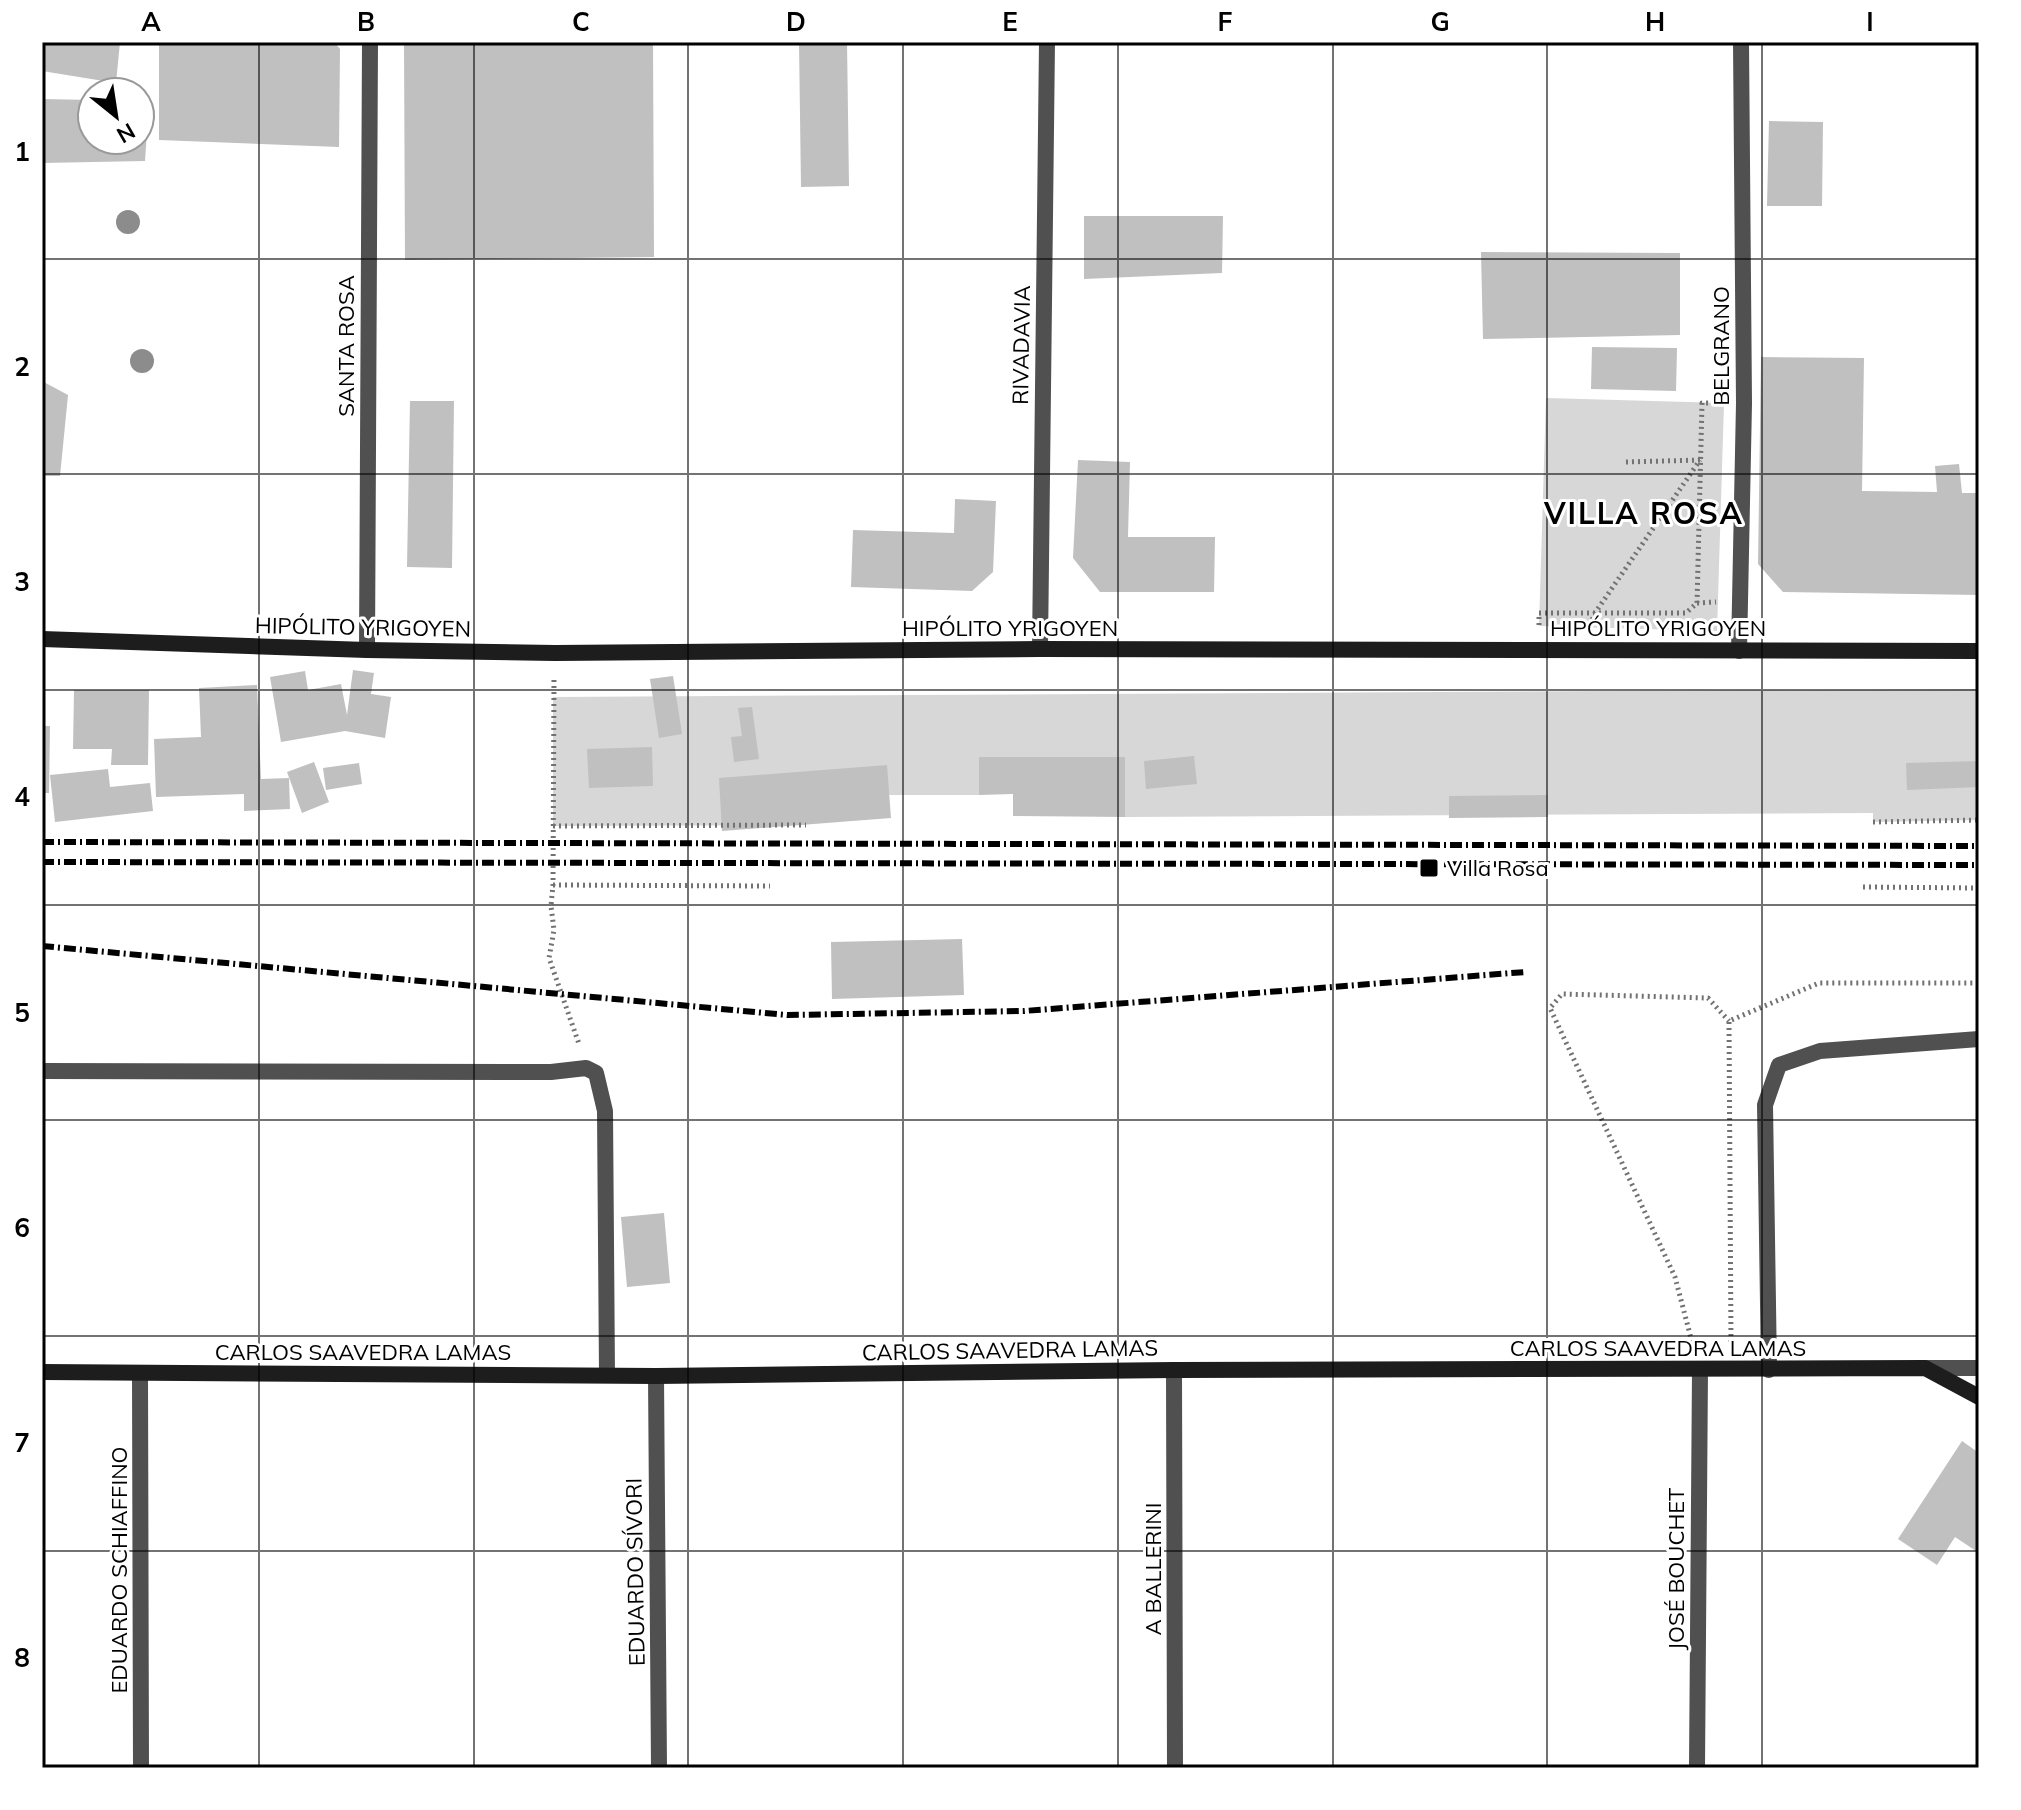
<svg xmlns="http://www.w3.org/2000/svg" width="2021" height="1810" font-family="Mulish,sans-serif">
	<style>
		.green { fill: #d7d7d7 }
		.building { fill: #c0c0c0 }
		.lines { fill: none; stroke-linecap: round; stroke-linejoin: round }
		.path { stroke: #727272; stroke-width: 5; stroke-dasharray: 2 4; stroke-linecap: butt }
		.street { stroke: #505050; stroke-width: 16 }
		.secondary { stroke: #1d1d1d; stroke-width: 16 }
		.rail { stroke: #000; stroke-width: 6; stroke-dasharray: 12 4 2 4; stroke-linecap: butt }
		.tree { fill: #8c8c8c }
		.grid { fill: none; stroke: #000; stroke-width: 2; stroke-opacity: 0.55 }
		.poi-dot { fill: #000; stroke: #fff; stroke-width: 3 }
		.labels { text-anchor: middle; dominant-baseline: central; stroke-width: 6; stroke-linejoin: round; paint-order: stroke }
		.street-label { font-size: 22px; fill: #000; stroke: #fff }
		.poi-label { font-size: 22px; fill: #000; stroke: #fff; text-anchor: start }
		.district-label { font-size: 30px; font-weight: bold; letter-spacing: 2px; fill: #000; stroke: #fff }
		.neatline { fill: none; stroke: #000; stroke-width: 3 }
		.grid-label { font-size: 26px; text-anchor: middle; font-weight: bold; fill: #000 }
	</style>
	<rect width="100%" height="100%" fill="#fff"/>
	<g class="green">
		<path d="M1546,398L1724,403L1717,631L1539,626Z"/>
		<path d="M1979,689V820L1873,822V813L1125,817L1124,757H979V795H806V825L553,826V697Z"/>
	</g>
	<g class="building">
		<path d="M42,42H120L116,83L42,71Z"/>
		<path d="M159,42H334L340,49L339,147L159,140Z"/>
		<path d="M404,42H653L654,257L405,260Z"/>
		<path d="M799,42H847L849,186L801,187Z"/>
		<path d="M42,99L92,100V140H140V102H149L145,161L42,163Z"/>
		<path d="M1769,121L1823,122L1822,206H1767Z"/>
		<path d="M1084,216H1223L1222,273L1084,279Z"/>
		<path d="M1481,252L1680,253V335L1483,339Z"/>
		<path d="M1592,347L1677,348L1676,391L1591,389Z"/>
		<path d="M1761,357L1864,358L1862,491L1937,492L1935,466L1959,464L1962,493H1979V595L1783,592L1758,564Z"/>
		<path d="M42,381L68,395L60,476H42Z"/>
		<path d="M410,401H454L452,568L407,567Z"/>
		<path d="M1078,460L1130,462L1128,537H1215L1214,592H1100L1073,558Z"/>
		<path d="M955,499L996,501L993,572L972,591L851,587L853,530L954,533Z"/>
		<path d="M353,670L374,673L371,694L391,697L385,738L345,731L281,742L270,677L305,671L308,690L341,684L347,715Z"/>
		<path d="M673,676L682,734L659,738L650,679Z"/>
		<path d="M257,685L261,779L289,778L290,809L244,811V794L156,797L154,739L201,737L199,688Z"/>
		<path d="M74,690H149L148,765H111L112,749H73Z"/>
		<path d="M752,707L759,759L734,762L731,737L742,736L738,708Z"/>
		<path d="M42,726H50L49,793H42Z"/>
		<path d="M652,747L653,786L589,788L587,749Z"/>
		<path d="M1194,756L1197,784L1146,789L1144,761Z"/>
		<path d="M979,757H1125V817L1013,816V794L979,795Z"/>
		<path d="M1979,761V787L1907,790L1906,763Z"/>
		<path d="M314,762L329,802L302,813L287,772Z"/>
		<path d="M359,763L362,784L326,790L323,768Z"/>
		<path d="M887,765L891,818L722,831L719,778Z"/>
		<path d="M108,769L110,787L150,783L153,811L55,822L50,775Z"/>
		<path d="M1548,795V817L1449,818V796Z"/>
		<path d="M962,939L964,995L832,999L831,942Z"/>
		<path d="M664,1213L670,1283L627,1287L621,1217Z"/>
		<path d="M1962,1441L1979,1453V1553L1955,1537L1937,1565L1898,1539Z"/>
	</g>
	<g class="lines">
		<g class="path">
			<path d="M1626,462L1700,460"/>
			<path d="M1697,603L1716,602"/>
			<path d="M1539,625V613H1686L1697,603L1702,403H1718"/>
			<path d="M1590,625L1595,613L1700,460"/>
			<path d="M554,680L553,885L551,906L554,930L549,958L579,1044"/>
			<path d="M1873,822L1979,820"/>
			<path d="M553,826L806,825"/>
			<path d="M553,885L770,886"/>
			<path d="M1863,887L1979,888"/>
			<path d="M1692,1342L1675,1277L1550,1008L1562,994L1708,998L1729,1021"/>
			<path d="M1731,1342L1729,1021L1819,983H1979"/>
		</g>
		<g class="street">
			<path d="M1040,649L1047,42"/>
			<path d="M367,650L370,42"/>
			<path d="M1739,651L1744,403L1741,42"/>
			<path d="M42,1071L551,1072L586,1068L596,1073L605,1111L607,1375"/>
			<path d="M1925,1368H1979"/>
			<path d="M1174,1370L1175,1768"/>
			<path d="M1769,1370L1765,1105L1779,1065L1820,1051L1979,1039"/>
			<path d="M140,1373L141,1768"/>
			<path d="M656,1376L659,1768"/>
			<path d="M1697,1768L1700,1370"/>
		</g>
		<g class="secondary">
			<path d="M42,639L367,650L555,653L1040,649L1979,651"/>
			<path d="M42,1372L656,1376L1174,1370L1925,1368L1979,1397"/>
		</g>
		<g class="rail">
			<path d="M42,842L1979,846"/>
			<path d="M42,862L1979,865"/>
			<path d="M42,946L787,1015L1024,1011L1525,972"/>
		</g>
	</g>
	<g class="tree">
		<circle cx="128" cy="222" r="12"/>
		<circle cx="142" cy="361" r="12"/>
	</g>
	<path class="grid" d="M259,42V1768M474,42V1768M688,42V1768M903,42V1768M1118,42V1768M1333,42V1768M1547,42V1768M1762,42V1768M42,259H1979M42,474H1979M42,690H1979M42,905H1979M42,1120H1979M42,1336H1979M42,1551H1979"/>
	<rect class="poi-dot" x="1419" y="858" width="20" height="20" rx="4"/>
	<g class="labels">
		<g class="street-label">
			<text transform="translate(1021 345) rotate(-89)">RIVADAVIA</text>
			<text transform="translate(346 346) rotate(-90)">SANTA ROSA</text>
			<text transform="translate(1721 346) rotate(-90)">BELGRANO</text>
			<text transform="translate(363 627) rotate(1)">HIPÓLITO YRIGOYEN</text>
			<text x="1010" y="628">HIPÓLITO YRIGOYEN</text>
			<text x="1658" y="628">HIPÓLITO YRIGOYEN</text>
			<text x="1658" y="1348">CARLOS SAAVEDRA LAMAS</text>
			<text transform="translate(1010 1350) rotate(-1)">CARLOS SAAVEDRA LAMAS</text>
			<text x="363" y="1352">CARLOS SAAVEDRA LAMAS</text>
			<text transform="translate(1153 1569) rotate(-90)">A BALLERINI</text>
			<text transform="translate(1676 1569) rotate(-90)">JOSÉ BOUCHET</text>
			<text transform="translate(119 1570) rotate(-90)">EDUARDO SCHIAFFINO</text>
			<text transform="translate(635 1572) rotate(-91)">EDUARDO SÍVORI</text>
		</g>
		<g class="poi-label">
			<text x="1447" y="868">Villa Rosa</text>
		</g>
		<g class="district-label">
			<text x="1644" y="513">VILLA ROSA</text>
		</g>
	</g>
	<rect width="2021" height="1810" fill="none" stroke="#ffffff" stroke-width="88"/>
	<g transform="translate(116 116) rotate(150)"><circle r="38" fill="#ffffff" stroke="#999999" stroke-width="2"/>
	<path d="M0-6L14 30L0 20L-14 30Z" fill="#000000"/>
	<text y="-12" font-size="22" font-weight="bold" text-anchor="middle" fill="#000000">N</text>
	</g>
	<rect x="44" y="44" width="1933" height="1722" class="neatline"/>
	<g class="grid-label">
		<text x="151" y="31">A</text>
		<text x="366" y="31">B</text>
		<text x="581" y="31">C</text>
		<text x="796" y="31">D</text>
		<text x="1010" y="31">E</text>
		<text x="1225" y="31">F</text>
		<text x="1440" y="31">G</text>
		<text x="1655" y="31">H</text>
		<text x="1870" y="31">I</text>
		<text x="22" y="161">1</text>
		<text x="22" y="376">2</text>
		<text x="22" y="591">3</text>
		<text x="22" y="806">4</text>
		<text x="22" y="1022">5</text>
		<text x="22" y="1237">6</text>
		<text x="22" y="1452">7</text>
		<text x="22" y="1667">8</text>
	</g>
</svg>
